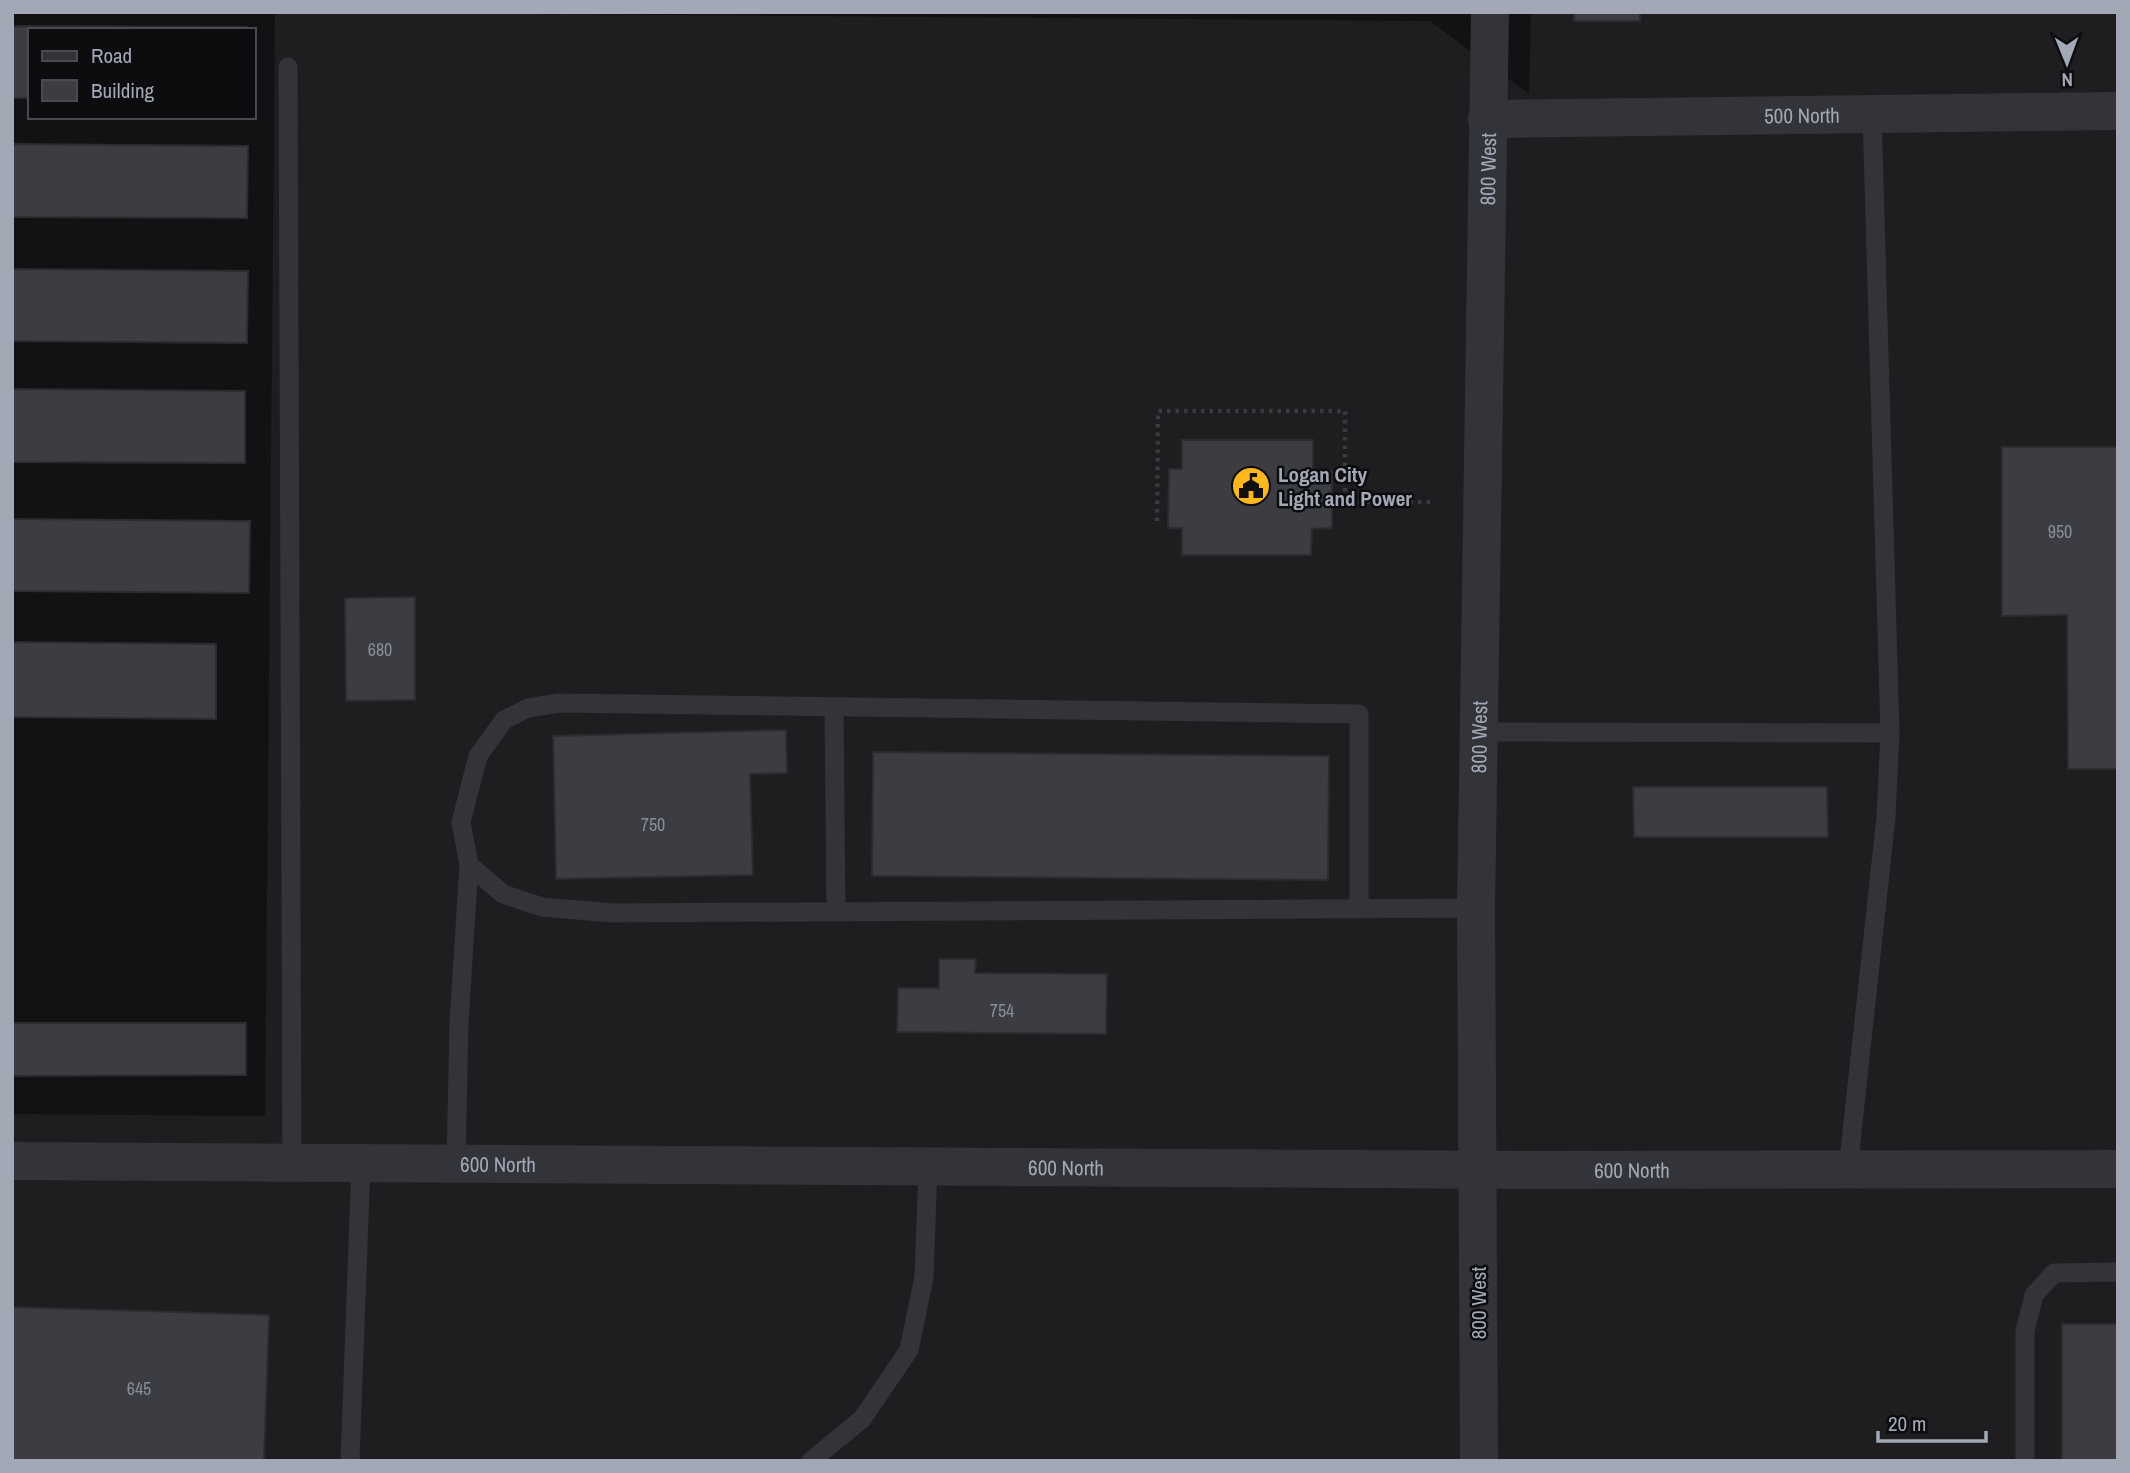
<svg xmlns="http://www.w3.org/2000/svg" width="2130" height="1473" font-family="'Archivo Narrow',sans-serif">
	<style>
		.built { fill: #1e1e21 }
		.building { fill: #3c3d42; stroke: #2c2c30; stroke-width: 2 }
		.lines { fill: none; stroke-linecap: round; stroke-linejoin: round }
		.path { stroke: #393b41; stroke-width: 4.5; stroke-dasharray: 3.5 5; stroke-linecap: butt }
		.lane { stroke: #333439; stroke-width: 19 }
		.street { stroke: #333439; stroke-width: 38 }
		.labels { text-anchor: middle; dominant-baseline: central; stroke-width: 5; stroke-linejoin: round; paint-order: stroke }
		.number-label { font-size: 18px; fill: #888d99 }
		.street-label { font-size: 21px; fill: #a2a8b6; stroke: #0d0d0f }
		.poi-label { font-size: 21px; font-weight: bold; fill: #a2a8b6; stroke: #0d0d0f; text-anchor: start }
	</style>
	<rect width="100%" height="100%" fill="#121214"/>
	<path class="built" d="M275,12L1430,21L1529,94L1531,12H2118V1461H12V1114L265,1116Z"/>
	<g class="building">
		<rect x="1574" y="12" width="66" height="9"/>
		<path d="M12,26L246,27L245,30H30V98H12Z"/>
		<path d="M12,144L248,146L247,218L12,217Z"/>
		<path d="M12,269L248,271L247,343L12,341Z"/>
		<path d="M12,389L245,391V463L12,462Z"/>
		<path d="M1182,440H1313V471H1332V528L1312,529L1311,555H1182V528H1168L1169,469H1182Z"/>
		<path d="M2002,447H2118V769H2068L2067,615L2002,616Z"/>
		<path d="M12,519L250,521L249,593L12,591Z"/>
		<path d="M415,597V700L346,701L345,598Z"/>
		<path d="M12,642L216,644V719L12,717Z"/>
		<path d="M786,730L787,773L750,774L753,875L556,879L553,736Z"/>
		<path d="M873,752L1329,756L1328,880L872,876Z"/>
		<path d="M1633,787H1827L1828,837H1634Z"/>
		<path d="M939,959H976L975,973L1107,974L1106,1034L897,1032L898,988H939Z"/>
		<path d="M12,1023H246V1075L12,1076Z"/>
		<path d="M12,1307L269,1315L264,1461H12Z"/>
		<rect x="2062" y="1324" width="56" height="137"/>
	</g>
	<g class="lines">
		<g class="path">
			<path d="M1333,502H1433"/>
			<path d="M1157,521L1158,411H1345V501"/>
		</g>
		<g class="lane">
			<path d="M288,67L292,1163"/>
			<path d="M834,707L836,912"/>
			<path d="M1477,732L1890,733"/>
			<path d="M1359,909V714L559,703L528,708L504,720L478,756L461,822L469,865L503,894L542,907L612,913L1476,908"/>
			<path d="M456,1164L459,1022L469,865"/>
			<path d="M1848,1169L1886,817L1890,733L1872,114"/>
			<path d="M350,1461L361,1163"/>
			<path d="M811,1461L862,1419L909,1350L924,1277L928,1167"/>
			<path d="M2025,1461V1331L2034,1295L2054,1273L2118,1272"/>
		</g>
		<g class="street">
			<path id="s1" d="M1487,119L2118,111"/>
			<path id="s2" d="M12,1161L1530,1170L2118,1169"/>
			<path id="s3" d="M1479,1461L1476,908L1490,12"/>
		</g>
	</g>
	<defs>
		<symbol id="civic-disc" viewBox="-11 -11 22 22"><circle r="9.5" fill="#ffb71f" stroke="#0d0d0f"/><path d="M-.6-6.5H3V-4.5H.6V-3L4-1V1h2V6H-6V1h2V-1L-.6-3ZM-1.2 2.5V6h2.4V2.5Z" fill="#111"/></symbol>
	</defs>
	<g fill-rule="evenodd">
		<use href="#civic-disc" x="1229" y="464" width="44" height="44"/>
	</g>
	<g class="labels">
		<g class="number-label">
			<text x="2060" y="531">950</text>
			<text x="380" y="649">680</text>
			<text x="653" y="824">750</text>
			<text x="1002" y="1010">754</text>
			<text x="139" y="1388">645</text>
		</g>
		<g class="street-label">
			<text stroke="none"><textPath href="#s1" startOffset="315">500 North</textPath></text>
			<text stroke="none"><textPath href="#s3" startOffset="1292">800 West</textPath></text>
			<text stroke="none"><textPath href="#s3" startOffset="724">800 West</textPath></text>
			<text stroke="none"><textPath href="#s2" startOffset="486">600 North</textPath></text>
			<text stroke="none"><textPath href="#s2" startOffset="1054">600 North</textPath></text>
			<text stroke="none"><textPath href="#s2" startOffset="1620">600 North</textPath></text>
			<text transform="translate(1478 1303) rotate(-90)">800 West</text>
		</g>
		<g class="poi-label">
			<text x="1278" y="474">Logan City<tspan x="1278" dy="24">Light and Power</tspan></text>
		</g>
	</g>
	<rect width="2130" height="1473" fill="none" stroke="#a2a8b6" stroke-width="28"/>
	<rect x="28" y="28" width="228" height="91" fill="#0d0d0f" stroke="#494b52" stroke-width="2"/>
	<rect x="42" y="51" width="35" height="10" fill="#333439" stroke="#494b52" stroke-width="2"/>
	<text x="91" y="63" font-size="21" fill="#a2a8b6">Road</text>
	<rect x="42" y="80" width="35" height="21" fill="#3c3d42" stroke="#494b52" stroke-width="2"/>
	<text x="91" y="98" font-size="21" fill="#a2a8b6">Building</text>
	<g transform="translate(2067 63) rotate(179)" stroke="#0d0d0f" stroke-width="5" paint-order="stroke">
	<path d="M0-5L12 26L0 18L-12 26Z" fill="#a2a8b6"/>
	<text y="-10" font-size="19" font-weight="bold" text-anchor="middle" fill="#a2a8b6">N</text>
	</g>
	<path d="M1878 1431v10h108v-10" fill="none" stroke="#a2a8b6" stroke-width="3.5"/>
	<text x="1888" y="1431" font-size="21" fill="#a2a8b6" stroke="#0d0d0f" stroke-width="5" paint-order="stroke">20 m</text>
</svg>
